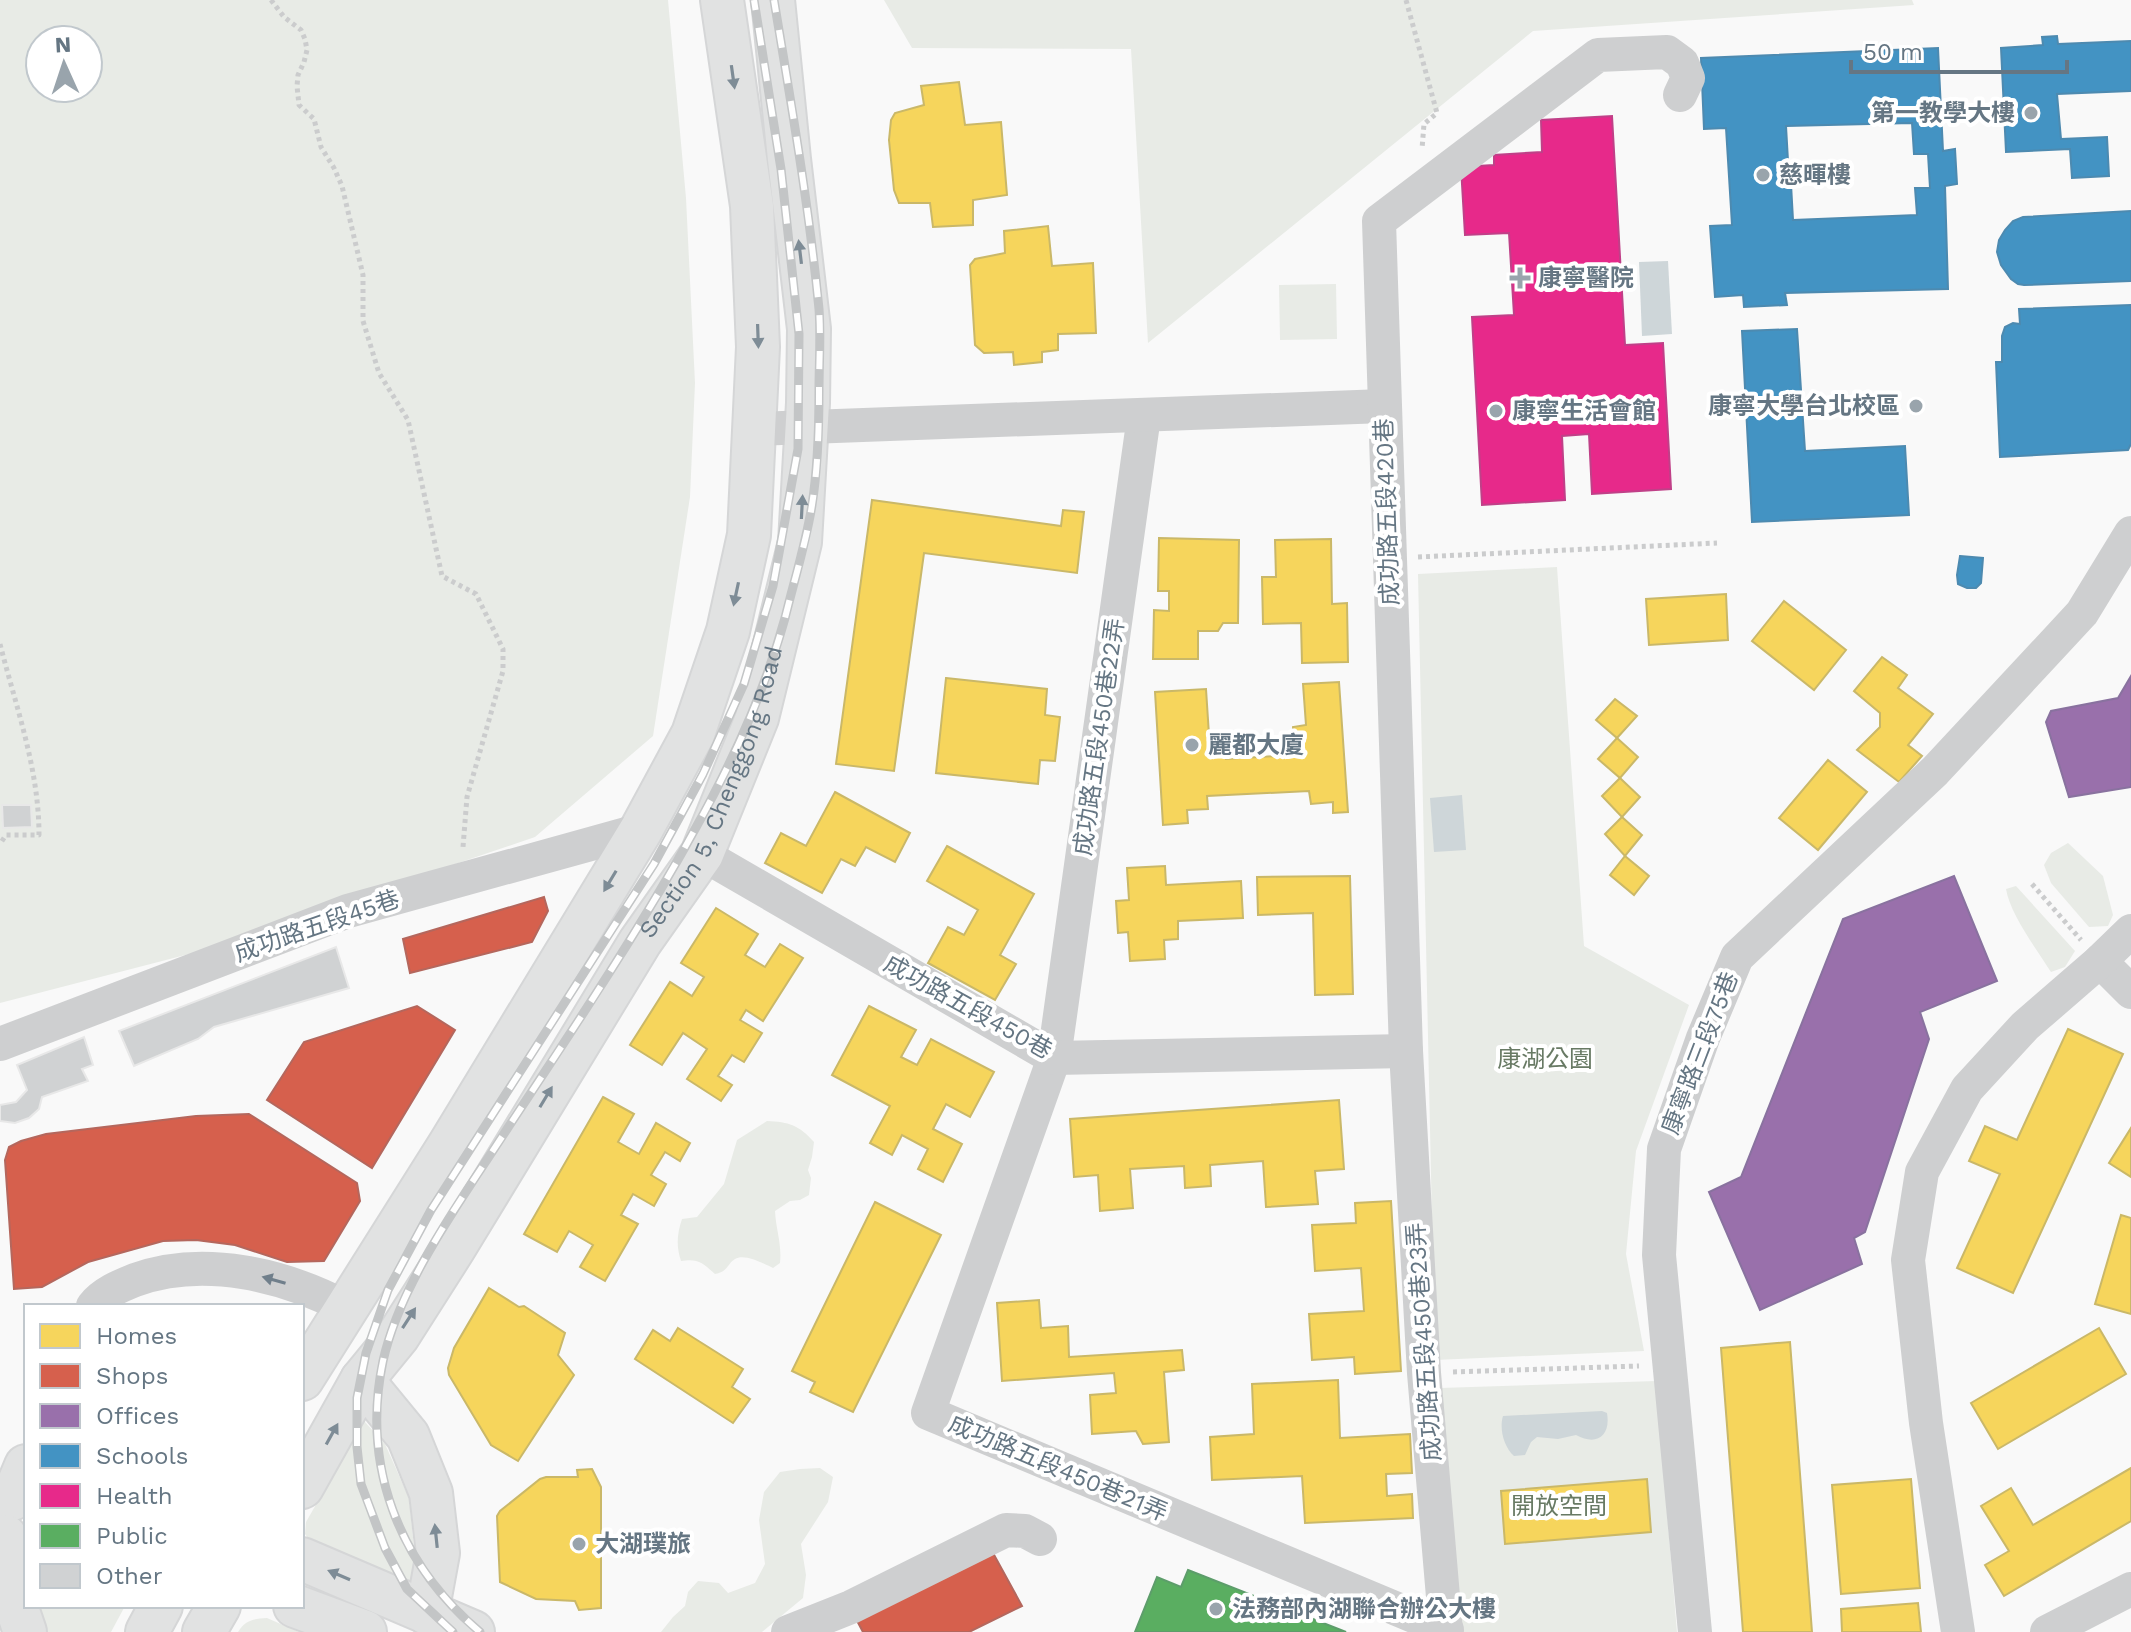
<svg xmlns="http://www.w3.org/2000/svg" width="2131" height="1632" font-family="'Work Sans','Noto Sans TC',sans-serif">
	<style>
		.green { fill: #e8ebe6; fill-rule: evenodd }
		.water { fill: #ced6d9 }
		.homes { fill: #f6d55c; stroke: #cab868; stroke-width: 2 }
		.shops { fill: #d6604d; stroke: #b4675d; stroke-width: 2 }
		.offices { fill: #9970ab; stroke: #89729f; stroke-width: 2 }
		.schools { fill: #4393c3; stroke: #4d8ab0; stroke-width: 2; fill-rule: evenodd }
		.health { fill: #e7298a; stroke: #c04088; stroke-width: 2 }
		.public { fill: #5aae61; stroke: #5d9d6b; stroke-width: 2 }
		.building { fill: #d0d2d3; stroke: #e8e8e8; stroke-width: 2 }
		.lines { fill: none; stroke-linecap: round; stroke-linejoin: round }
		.major-casing { stroke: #d5d6d7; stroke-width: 46 }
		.path { stroke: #cbcccd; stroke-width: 5; stroke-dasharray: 4 4; stroke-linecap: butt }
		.minor { stroke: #cecfd0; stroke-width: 34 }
		.major { stroke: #e1e2e2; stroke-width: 42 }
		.rail-casing { stroke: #c3c5c6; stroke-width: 9 }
		.rail { stroke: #fff; stroke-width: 6; stroke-dasharray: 18; stroke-linecap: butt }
		.oneway { fill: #7e8c96 }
		.oneway2 { fill: #707f8b }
		.poi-dot { fill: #99a4ac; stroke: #fff; stroke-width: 3 }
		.labels { text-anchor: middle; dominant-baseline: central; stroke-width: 8; stroke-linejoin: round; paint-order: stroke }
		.poi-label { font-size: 24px; font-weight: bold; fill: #657683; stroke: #fff; text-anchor: start }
		.street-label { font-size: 24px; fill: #657683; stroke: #fff }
		.park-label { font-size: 24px; fill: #687a64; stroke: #fff }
	</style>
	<rect width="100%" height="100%" fill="#f9f9f9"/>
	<g class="green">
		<path d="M0,0H668L686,198L695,383L690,497L653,736L535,837L193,953L0,1003ZM40,40H88V88H40Z"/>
		<path d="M884,0H1912L1914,5L1533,31L1148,343L1131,49L912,48Z"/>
		<path d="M1336,284L1337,339L1280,340L1279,285Z"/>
		<path d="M1557,567L1584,946L1689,1005L1636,1151L1626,1254L1644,1351L1435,1360L1418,574Z"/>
		<path d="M2068,843L2103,876L2113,915L2108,926L2089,927L2051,883L2044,865L2051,853Z"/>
		<path d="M2016,886L2075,951L2065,967L2051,972C2037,950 2010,914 2006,889Z"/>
		<path d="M767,1121C789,1122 799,1125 814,1142L812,1157L808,1170L811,1178L809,1195L800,1200L790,1201L775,1211C776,1230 782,1244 780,1263L773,1268C764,1264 745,1253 735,1259C726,1265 729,1271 715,1274C703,1263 698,1258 681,1261C676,1246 677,1234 682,1219L697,1217L724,1184L737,1140Z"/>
		<path d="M1656,1381L1677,1632H1458L1440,1388Z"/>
		<path d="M364,1421L385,1444L409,1498L415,1557L411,1584L311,1542L305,1534L306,1522Z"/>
		<path d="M820,1468L833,1477L828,1502L801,1544L806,1575L803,1598L762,1632H661L673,1617L685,1606L688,1592L698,1581L719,1583L728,1593L755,1583L765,1564L759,1520L764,1492L780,1472L800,1469Z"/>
		<path d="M29,1606H125L111,1632H40Z"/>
		<path d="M267,1618L299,1632H238C245,1620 253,1619 267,1618Z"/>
	</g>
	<g class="water">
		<path d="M1668,261L1672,334L1642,336L1639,262Z"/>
		<path d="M1462,795L1466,850L1434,852L1430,798Z"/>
		<path d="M1602,1411L1607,1413C1611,1437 1596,1446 1576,1435L1558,1439L1537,1437L1531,1442L1525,1455L1514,1456C1504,1447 1499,1429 1503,1416Z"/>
	</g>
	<g class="homes">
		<path d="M959,82L965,125L1001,122L1007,195L973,200V225L933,227L930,203H899L894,190L889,140L891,120L895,113L924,105L921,86Z"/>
		<path d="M1048,226L1052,266L1093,263L1096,333L1058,334V350L1042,352V362L1014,365L1013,352L984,353L975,345L970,265L975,259L1005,253L1004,231Z"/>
		<path d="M872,500L1061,526L1063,510L1084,512L1077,573L924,553L894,771L836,764Z"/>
		<path d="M1159,538L1239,540L1238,623H1223L1218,631H1198V659H1153L1154,610L1169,611V591H1158Z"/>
		<path d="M1331,539L1332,604L1347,603L1348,662L1302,663L1301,623L1263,624L1262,577H1276L1275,540Z"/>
		<path d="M1726,594L1728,640L1649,645L1646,599Z"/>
		<path d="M1784,601L1846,650L1814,690L1752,641Z"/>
		<path d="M1882,657L1907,675L1898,688L1933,714L1908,745L1922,756L1899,782L1857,750L1880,727V713L1854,691Z"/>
		<path d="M946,678L1047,689L1045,715L1060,717L1055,761L1040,760L1038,784L936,773Z"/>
		<path d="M1339,682L1348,812L1333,813V802L1311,804L1309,791L1207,796L1208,809L1187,810L1188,823L1163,825L1155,692L1206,689L1209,735L1225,734L1226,759L1295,755L1293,727L1306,725L1303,684Z"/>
		<path d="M1615,699L1637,716L1617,738L1596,720Z"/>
		<path d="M1617,738L1638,757L1620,778L1598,759Z"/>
		<path d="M1828,760L1867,792L1818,850L1779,818Z"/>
		<path d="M1620,778L1640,797L1622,817L1602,796Z"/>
		<path d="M835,792L910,833L895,862L866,847L855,866L841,859L822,893L765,863L781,833L806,846Z"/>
		<path d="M1622,817L1642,835L1625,856L1605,834Z"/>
		<path d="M947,846L1034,894L1000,955L1016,964L995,1000L928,963L948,927L964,935L978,910L927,881Z"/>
		<path d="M1625,856L1649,876L1634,895L1610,875Z"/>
		<path d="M1165,866L1166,885L1241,881L1243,918L1178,921V939L1164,940L1165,959L1130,961L1128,932L1118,933L1116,901L1129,900L1127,868Z"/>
		<path d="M1350,876L1353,994L1315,995L1313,913L1258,915L1257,877Z"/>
		<path d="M716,908L758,934L745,955L765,967L780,944L803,958L763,1021L746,1010L740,1020L762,1033L744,1062L732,1055L718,1076L732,1085L721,1101L687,1079L707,1049L683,1033L662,1065L630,1045L670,982L692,996L704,977L681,963Z"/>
		<path d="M869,1006L916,1030L901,1057L917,1065L931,1039L994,1072L970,1117L946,1104L933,1129L962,1144L943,1182L918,1169L928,1149L902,1135L892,1155L870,1143L890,1106L832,1075Z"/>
		<path d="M2068,1029L2123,1054L2013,1293L1957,1268L2000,1174L1969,1161L1985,1126L2017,1140Z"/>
		<path d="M603,1097L634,1114L618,1142L639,1154L656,1123L690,1143L680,1161L665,1152L651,1175L666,1184L654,1206L633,1194L621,1215L638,1224L605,1281L580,1267L593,1245L569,1231L557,1252L524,1234Z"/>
		<path d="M1339,1100L1344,1169L1315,1171L1318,1204L1266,1207L1263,1161L1210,1165L1211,1186L1185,1188L1184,1166L1130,1169L1133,1208L1100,1211L1098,1175L1074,1177L1070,1119Z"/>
		<path d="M2131,1128V1177L2109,1163Z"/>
		<path d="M1391,1201L1401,1371L1355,1374L1354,1357L1312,1360L1309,1314L1364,1311L1361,1268L1315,1271L1312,1225L1356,1223L1355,1203Z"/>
		<path d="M875,1202L941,1235L853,1412L810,1392L815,1382L792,1371Z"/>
		<path d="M2121,1215L2131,1218V1314L2095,1304Z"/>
		<path d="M489,1288L519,1307L524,1306L565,1333L558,1355L574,1375L518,1461L491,1445L449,1375L448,1368L454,1348Z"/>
		<path d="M1039,1300L1041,1328L1068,1326L1069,1357L1182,1350L1184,1370L1164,1372L1169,1442L1143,1444L1136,1431L1092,1434L1090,1395L1116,1393L1114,1373L1002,1381L997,1303Z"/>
		<path d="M678,1328L743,1369L732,1387L750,1399L733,1423L635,1359L653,1330L670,1341Z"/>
		<path d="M2099,1328L2126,1374L1998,1449L1971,1403Z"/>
		<path d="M1790,1342L1812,1632H1743L1721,1348Z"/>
		<path d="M1338,1380L1340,1438L1410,1434L1412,1473L1386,1474L1387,1496L1412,1494L1413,1518L1305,1523L1302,1476L1212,1480L1210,1437L1254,1434L1252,1384Z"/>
		<path d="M2131,1468V1521L2004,1596L1985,1565L2009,1551L1981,1506L2011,1488L2033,1525Z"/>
		<path d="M592,1469L601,1487V1608L579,1610L575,1601L536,1599L500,1582L497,1516L500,1511L540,1479L546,1477H578L577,1470Z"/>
		<path d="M1647,1479L1651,1532L1505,1544L1501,1491Z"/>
		<path d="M1911,1479L1920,1588L1841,1594L1832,1485Z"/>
		<path d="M1918,1603L1921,1632H1842L1841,1609Z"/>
	</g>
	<g class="shops">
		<path d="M544,897L548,911L532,942L410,973L403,939Z"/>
		<path d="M417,1006L455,1030L372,1168L267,1100L304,1042Z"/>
		<path d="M249,1114L357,1183L360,1201L324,1261L287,1262L235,1245L196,1240L163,1241L88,1262L42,1287L14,1289L5,1160L9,1147L21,1141L46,1134L196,1116Z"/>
		<path d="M993,1553L1022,1606L969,1632H863L855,1617Z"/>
	</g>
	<g class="offices">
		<path d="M2131,676V787L2069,797L2046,722L2051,711L2118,698Z"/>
		<path d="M1954,876L1997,981L1920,1012L1929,1039L1865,1232L1854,1238L1862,1264L1760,1310L1709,1192L1741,1177L1843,919Z"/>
	</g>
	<g class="schools">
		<path d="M2057,36L2058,44L2131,41V91L2057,94L2061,139L2107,137L2109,176L2072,178L2070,149L2006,152L2001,48L2043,45L2042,37Z"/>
		<path d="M1938,48L1943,151L1955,149L1957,184L1945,186L1948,289L1785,293L1787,305L1744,307L1743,295L1715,297L1710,226L1732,225L1726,128L1704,129L1701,58ZM1912,123L1914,154H1928L1930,188H1915L1917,215L1793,220L1791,184L1797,172L1794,165L1788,161L1786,126Z"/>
		<path d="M2131,211V281L2024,285L2018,284L2011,279L2001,265L1997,252L1999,240L2005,230L2013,221L2023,217Z"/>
		<path d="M2131,305V444L2128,450L2000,457L1996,362H2002V336L2005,327L2013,323L2020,324L2019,309Z"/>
		<path d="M1797,329L1805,451L1905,446L1909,515L1752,522L1742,331Z"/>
		<path d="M1960,556L1983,558L1981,583L1976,588H1967L1958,584L1957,575Z"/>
	</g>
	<path class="health" d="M1612,116L1625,345L1663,343L1671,489L1592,494L1589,434L1562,436L1565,500L1482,505L1472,317L1514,315L1509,233L1465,235L1461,167L1494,165V155L1542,152L1541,120Z"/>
	<path class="public" d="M1188,1570L1346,1632H1135L1157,1577L1181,1587Z"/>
	<g class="building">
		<path d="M2,805H31L32,827L3,828Z"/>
		<path d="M336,947L349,988L214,1027L198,1039L134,1066L119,1031Z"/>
		<path d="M84,1037L93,1065L82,1069L88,1081L42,1097L39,1109L29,1118L15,1123L0,1121V1105L16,1102L27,1090L17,1065Z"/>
	</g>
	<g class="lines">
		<defs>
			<g id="major">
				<path d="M302,1379L450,1144L641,830L693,734L728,631L749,535L758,347L752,206L722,0"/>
				<path d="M362,1380L408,1436L431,1493L438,1553L427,1613"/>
				<path id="s1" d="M302,1487L362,1380L398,1336L454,1248L640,942L702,854L757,718L800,542L808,403L809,329L789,159L773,0"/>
				<path d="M12,1499L26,1466"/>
				<path d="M5,1536L9,1585L25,1632"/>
				<path d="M302,1559L473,1632"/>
				<path d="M295,1606L365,1632"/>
				<path d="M147,1632L161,1606"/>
				<path d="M204,1632L219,1606"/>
			</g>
		</defs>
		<use href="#major" class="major-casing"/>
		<g class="path">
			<path d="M271,0L284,17L301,30L305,39L307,50L304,62L298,75L297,86L299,105L314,119L321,147L334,168L342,186L363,275V321L379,373L408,420L442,576L476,594L503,649V671L467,797L463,847"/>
			<path d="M1406,0L1437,113L1424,124L1422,149"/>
			<path d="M1418,557L1717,543"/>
			<path d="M0,644C16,707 39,769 39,835H6L0,844"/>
			<path d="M2032,884L2081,940"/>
			<path d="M1453,1372L1639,1366"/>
		</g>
		<g class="minor">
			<path d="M1144,416L1054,1058L928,1413L1447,1630"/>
			<path d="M754,429L1384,406"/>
			<path d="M702,854L1054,1058L1406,1051"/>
			<path d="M2100,961L2131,992"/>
			<path d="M0,1044L348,911L641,830"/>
			<path d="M93,1306C103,1293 120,1286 135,1280C204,1255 285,1275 347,1308"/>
			<path d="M788,1632L851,1607L1006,1530L1025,1531L1040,1539"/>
			<path d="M1446,1632L1424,1373L1406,1051L1379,221L1598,55L1667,52L1682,63L1688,78L1680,95"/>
			<path d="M1695,1632L1659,1255L1664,1149L1703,1038L1737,957L1935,771L2057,640L2082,613L2131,533"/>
			<path d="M1958,1632L1926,1423L1908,1260L1922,1172L1967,1089L2025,1026L2100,961L2131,931"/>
			<path d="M2047,1632L2131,1589"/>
		</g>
		<use href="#major" class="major"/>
		<defs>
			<g id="rail">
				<path d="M453,1632L407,1589L385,1548L361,1484L357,1447V1398L366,1353L388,1290L431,1210L654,864L703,774L744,684L773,586L798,449L799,334L781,169L754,0"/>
				<path d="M480,1632C399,1564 361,1466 383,1361C401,1280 465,1195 509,1126C573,1029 638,933 694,831C732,763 764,694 785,618C794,581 806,543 812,505C818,467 819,428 819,390C819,363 821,336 819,309C809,206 791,103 774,0"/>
			</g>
		</defs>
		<use href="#rail" class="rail-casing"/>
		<use href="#rail" class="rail"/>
	</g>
	<defs><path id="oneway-solid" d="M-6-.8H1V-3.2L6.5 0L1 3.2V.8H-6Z" transform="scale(2)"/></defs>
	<g class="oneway">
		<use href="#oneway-solid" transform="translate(733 77) rotate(82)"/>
		<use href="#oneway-solid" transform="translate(800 252) rotate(-97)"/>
		<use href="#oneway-solid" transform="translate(758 336) rotate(88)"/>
		<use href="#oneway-solid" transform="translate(802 507) rotate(-87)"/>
		<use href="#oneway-solid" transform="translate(736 594) rotate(102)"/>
		<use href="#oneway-solid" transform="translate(610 881) rotate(121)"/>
		<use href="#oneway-solid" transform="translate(546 1097) rotate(-59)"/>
		<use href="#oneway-solid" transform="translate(409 1318) rotate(-57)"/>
		<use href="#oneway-solid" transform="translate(332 1434) rotate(-61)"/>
		<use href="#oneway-solid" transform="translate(436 1536) rotate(-96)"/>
		<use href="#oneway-solid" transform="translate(339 1575) rotate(-157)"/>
	</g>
	<use class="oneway2" href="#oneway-solid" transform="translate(274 1280) rotate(-164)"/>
	<g class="poi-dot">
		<circle cx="2031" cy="113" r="8"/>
		<circle cx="1763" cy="175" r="8"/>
		<path d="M1516 266h8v8h8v8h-8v8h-8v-8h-8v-8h8z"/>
		<circle cx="1916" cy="406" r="8"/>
		<circle cx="1496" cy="411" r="8"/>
		<circle cx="1192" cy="745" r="8"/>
		<circle cx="579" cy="1544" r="8"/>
		<circle cx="1216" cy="1609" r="8"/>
	</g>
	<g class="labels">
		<g class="poi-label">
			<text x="2015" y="113" text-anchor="end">第一教學大樓</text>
			<text x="1779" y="175">慈暉樓</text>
			<text x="1538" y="278">康寧醫院</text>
			<text x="1900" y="406" text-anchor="end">康寧大學台北校區</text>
			<text x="1512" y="411">康寧生活會館</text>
			<text x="1208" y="745">麗都大廈</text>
			<text x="595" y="1544">大湖璞旅</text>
			<text x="1232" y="1609">法務部內湖聯合辦公大樓</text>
		</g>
		<g class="street-label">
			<text transform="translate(1387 512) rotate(-92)">成功路五段420巷</text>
			<text transform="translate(1099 737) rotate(-82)">成功路五段450巷22弄</text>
			<text stroke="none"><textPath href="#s1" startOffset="810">Section 5, Chenggong Road</textPath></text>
			<text transform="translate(317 926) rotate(-19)">成功路五段45巷</text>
			<text transform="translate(968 1007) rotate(29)">成功路五段450巷</text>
			<text transform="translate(1700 1053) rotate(-69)">康寧路三段75巷</text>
			<text transform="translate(1424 1342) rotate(-94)">成功路五段450巷23弄</text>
			<text transform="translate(1058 1468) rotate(23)">成功路五段450巷21弄</text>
		</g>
		<g class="park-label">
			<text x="1545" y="1059">康湖公園</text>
			<text x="1559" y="1506">開放空間</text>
		</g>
	</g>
	<rect x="24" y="1304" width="280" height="304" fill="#ffffff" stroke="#c1c8cd" stroke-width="2"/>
	<rect x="40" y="1324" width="40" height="24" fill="#f6d55c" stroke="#c1c8cd" stroke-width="2"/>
	<text x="96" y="1344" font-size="24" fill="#657683">Homes</text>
	<rect x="40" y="1364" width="40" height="24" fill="#d6604d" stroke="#c1c8cd" stroke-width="2"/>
	<text x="96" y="1384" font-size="24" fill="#657683">Shops</text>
	<rect x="40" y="1404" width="40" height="24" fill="#9970ab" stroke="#c1c8cd" stroke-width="2"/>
	<text x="96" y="1424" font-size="24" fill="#657683">Offices</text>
	<rect x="40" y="1444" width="40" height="24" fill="#4393c3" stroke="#c1c8cd" stroke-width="2"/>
	<text x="96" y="1464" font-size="24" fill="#657683">Schools</text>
	<rect x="40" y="1484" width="40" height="24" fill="#e7298a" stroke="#c1c8cd" stroke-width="2"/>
	<text x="96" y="1504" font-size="24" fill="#657683">Health</text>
	<rect x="40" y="1524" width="40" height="24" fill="#5aae61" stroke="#c1c8cd" stroke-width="2"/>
	<text x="96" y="1544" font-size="24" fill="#657683">Public</text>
	<rect x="40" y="1564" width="40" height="24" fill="#d0d2d3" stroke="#c1c8cd" stroke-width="2"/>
	<text x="96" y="1584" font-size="24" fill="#657683">Other</text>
	<g transform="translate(64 64) rotate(357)"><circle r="38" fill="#ffffff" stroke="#c1c8cd" stroke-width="2"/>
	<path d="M0-6L14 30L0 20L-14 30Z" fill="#99a4ac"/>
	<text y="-12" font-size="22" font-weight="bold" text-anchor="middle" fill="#657683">N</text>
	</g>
	<path d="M1851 60v12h216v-12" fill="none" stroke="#657683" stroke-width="4"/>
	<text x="1863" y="60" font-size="24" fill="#657683" stroke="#ffffff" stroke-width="6" paint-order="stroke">50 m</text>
</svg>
